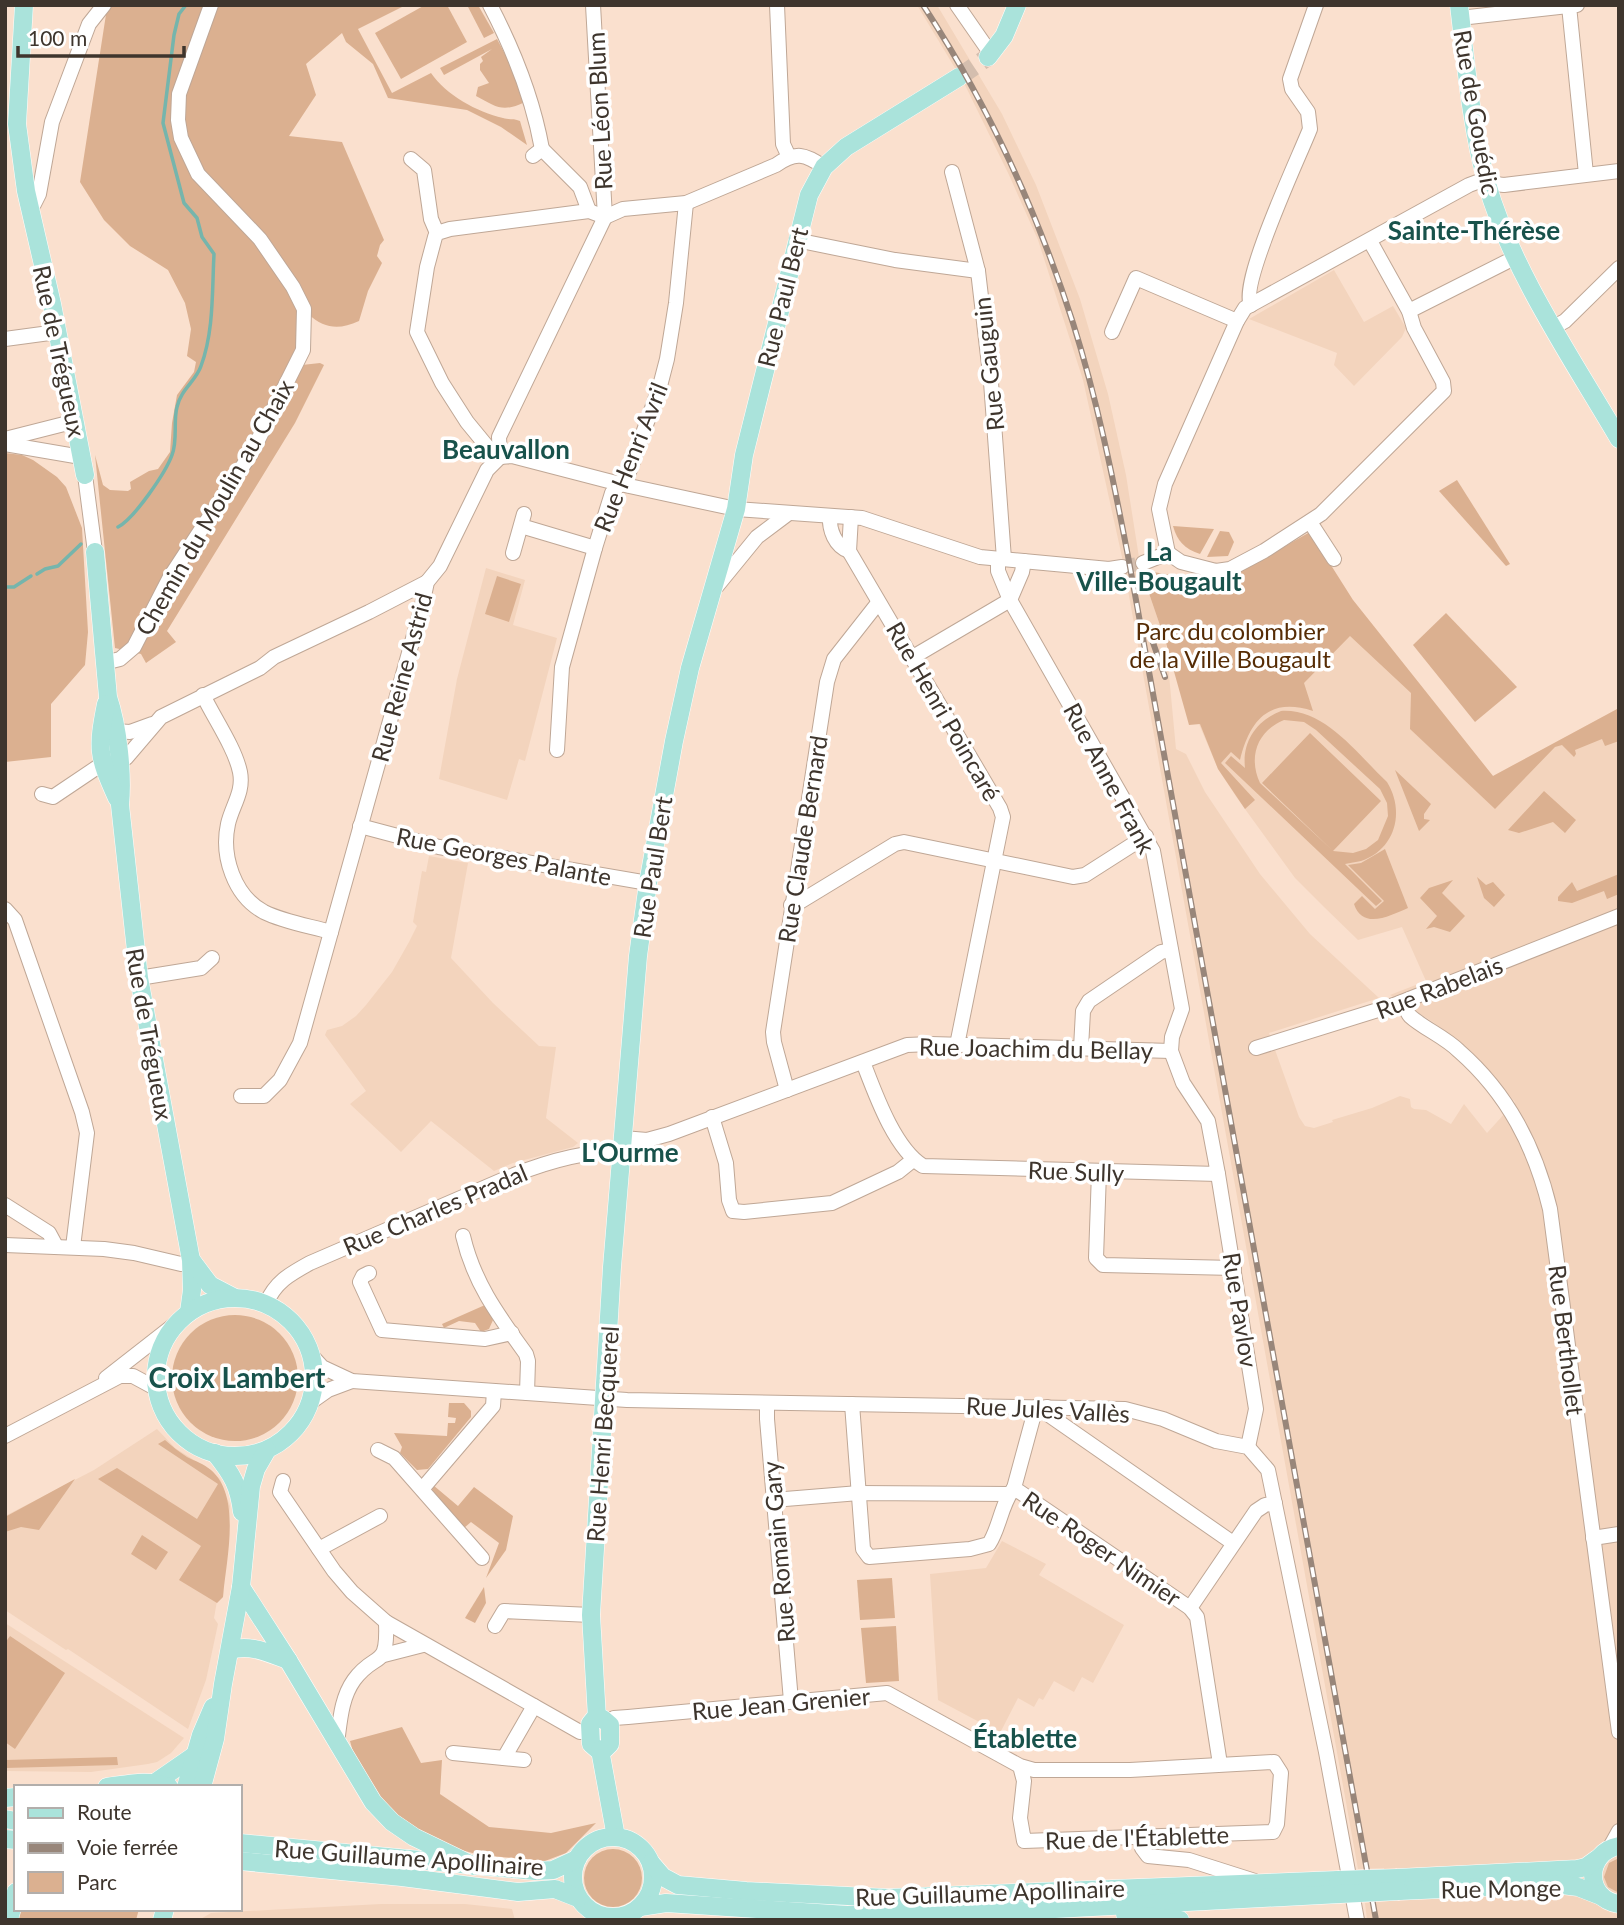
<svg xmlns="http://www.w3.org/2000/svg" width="1624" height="1925" font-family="Lato,sans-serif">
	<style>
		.built { fill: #f3d4bd }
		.green { fill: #dbb090; fill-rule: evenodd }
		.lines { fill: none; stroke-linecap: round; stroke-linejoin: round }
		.stream { stroke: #75b5ac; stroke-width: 3.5 }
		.minor-tunnel { stroke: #d4beae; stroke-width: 14; stroke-dasharray: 14 7; stroke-linecap: butt }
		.major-tunnel { stroke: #d4beae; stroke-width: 18; stroke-dasharray: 18 9; stroke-linecap: butt }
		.minor-casing { stroke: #bfa796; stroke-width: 16 }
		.major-casing { stroke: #fff; stroke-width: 19 }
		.minor { stroke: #fff; stroke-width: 14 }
		.major { stroke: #aae3db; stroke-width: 18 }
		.rail-casing { stroke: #98867a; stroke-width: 6 }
		.rail { stroke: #fff; stroke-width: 3.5; stroke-dasharray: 10; stroke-linecap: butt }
		.major-bridge-casing { stroke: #fff; stroke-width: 19; stroke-linecap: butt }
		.major-bridge { stroke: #aae3db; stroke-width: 18 }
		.labels { text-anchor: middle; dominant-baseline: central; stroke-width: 7; stroke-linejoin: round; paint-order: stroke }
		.street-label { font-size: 24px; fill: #3e352d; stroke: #fff }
		.park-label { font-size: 24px; fill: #562c05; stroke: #fff }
		.neighbourhood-label { font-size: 26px; font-weight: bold; fill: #18524b; stroke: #fff }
		.quarter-label { font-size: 28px; font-weight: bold; fill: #18524b; stroke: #fff }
	</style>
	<rect width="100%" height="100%" fill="#fae0ce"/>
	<g class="built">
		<path d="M917,5H937L1002,114L1036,185L1080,299L1108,394L1126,475L1141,570L1166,643L1176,749L1186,754L1205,792L1260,874L1310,934L1379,998L1269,1033L1299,1117L1305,1126L1314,1128L1333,1122L1332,1120L1372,1108L1400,1096L1410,1099L1411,1107L1414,1109L1426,1110L1451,1124L1464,1104L1487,1133L1515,1102L1472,1052L1433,1022L1390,995L1426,981L1402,927L1358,940L1323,906L1295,878L1237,798L1218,769L1199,724L1353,600L1493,776L1619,708V1920H1367L1365,1903L1390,1901L1384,1868L1358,1869L1122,557L1083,380L1038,240L1009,175L964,83Z"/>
		<path d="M1334,270L1364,322L1393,306L1406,328L1402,337L1354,386L1334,365L1337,353L1249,319Z"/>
		<path d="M486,568L525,580L513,625L557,638L525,761L519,759L507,800L439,779L457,679Z"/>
		<path d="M429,856L468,863L451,958L493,1003L539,1046L556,1047L546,1118L578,1143L573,1147L513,1163L494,1171L431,1121L401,1152L350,1104L366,1091L325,1035L327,1030L342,1026L356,1016L366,1005L392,972L409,942L417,926L413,922L422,871L426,872Z"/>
		<path d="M157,1429L175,1448L210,1470L220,1479L230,1506L223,1597L217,1601L214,1618L218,1624L206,1680L188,1729L68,1649L66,1650L5,1610V1516L94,1470Z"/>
		<path d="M1002,1541L1046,1564L1039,1575L1124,1625L1093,1683L1082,1677L1074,1692L1054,1681L1043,1700L1039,1698L1034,1707L1018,1698L1000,1733L938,1700L930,1574L986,1568Z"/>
		<path d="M5,1623L184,1738L171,1753L157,1762L148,1764L91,1772L5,1771Z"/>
		<path d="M381,1904H465L512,1909L515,1920H199L211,1913Z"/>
	</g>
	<g class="green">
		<path d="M112,5H406L358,29L392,93L431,73C446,95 477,112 503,118C509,120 514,118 520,121L527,145L501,127L467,110L388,98L373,64L346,42L342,33L306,64L316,95L289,136L342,142L384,240L380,245L377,256L382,263L368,291L359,321C339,330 325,329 308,314L302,365L320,363L324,365L295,423L167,631L176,642L146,663L141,654L115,648L95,455L103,485L110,490L128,491L131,489L130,482L149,471L158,469L170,452L172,423L177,395L194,372L196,362L187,356L191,329L185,303L168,270L130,246L104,220L80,182L107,8Z"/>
		<path d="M425,5H447L467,42L401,79L375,33Z"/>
		<path d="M467,5H478L494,33L484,38Z"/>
		<path d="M497,39L513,69L525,102C502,113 497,107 476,96L478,87L489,83L480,70V64L483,61L481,57L492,49L444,75L440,68Z"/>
		<path d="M5,453L22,455L33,460L57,477L66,487L82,528L88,632L85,665L51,704V757L5,762Z"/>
		<path d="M1457,480L1510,564L1506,566L1439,491Z"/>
		<path d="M1173,526L1214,529L1200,554C1185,549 1177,541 1173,526Z"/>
		<path d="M1220,531L1229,532L1234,542L1228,556L1207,557Z"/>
		<path d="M1310,532L1353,600L1493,776L1619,708V741L1605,746L1602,739L1575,750L1576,754L1574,757L1562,745L1555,747L1495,809L1410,729L1411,693L1350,636L1304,683L1313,711C1270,697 1250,719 1240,760L1231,752L1221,763L1255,800L1245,809L1218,769L1200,724L1189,725L1166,643L1141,570L1220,583Z"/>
		<path d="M497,576L521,584L509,622L485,614Z"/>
		<path d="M1446,613L1517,687L1475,722L1413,645Z"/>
		<path d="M1281,711C1325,708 1358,755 1387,782C1405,811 1396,849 1361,861C1356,862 1350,863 1345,864L1382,901L1376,906L1225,763L1231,756L1245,768C1242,742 1256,721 1281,711ZM1284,720L1304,722L1316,730L1380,789L1387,803L1388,816L1378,840L1366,849L1353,853L1333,851L1381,801L1310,733L1262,783L1332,850L1260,783C1248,757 1257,731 1284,720Z"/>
		<path d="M1395,770L1431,804L1424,814V819L1430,820L1419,831Z"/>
		<path d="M1544,791L1576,820L1565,833L1553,822L1519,833L1508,830Z"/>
		<path d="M1385,849L1408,908C1391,915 1363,931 1354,904L1362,896L1375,909L1384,901L1348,865L1361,863Z"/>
		<path d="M1619,874V894L1607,899L1604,891L1572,903L1558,901V897L1572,882L1577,891Z"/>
		<path d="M1477,877L1486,885L1493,882L1505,895L1494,907L1484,898Z"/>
		<path d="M1453,880L1442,893L1465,916L1450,932L1434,927L1426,929L1437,916L1420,898L1429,888Z"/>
		<path d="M485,1305L493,1320L489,1329L481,1332L475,1323L459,1321L444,1328L442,1324Z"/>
		<circle cx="235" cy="1378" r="63"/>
		<path d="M449,1403H464L471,1411V1417L428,1469L417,1470L400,1453L402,1447L394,1433L447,1436L448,1423H455L456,1418L448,1417Z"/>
		<path d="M165,1440C172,1446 179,1452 187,1457C195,1461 204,1464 211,1470C242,1497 226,1560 223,1597L217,1603L179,1580L201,1546L98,1479L117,1468L197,1519L218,1484L158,1444Z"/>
		<path d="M75,1479L39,1530L21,1527L5,1532V1517Z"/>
		<path d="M433,1485L458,1506L474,1487L513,1516L506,1550L486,1578L499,1543L471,1522L464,1528L436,1496L431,1487Z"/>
		<path d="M142,1535L168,1552L156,1570L131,1554Z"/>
		<path d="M892,1578L895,1618L860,1620L857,1580Z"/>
		<path d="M484,1587L486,1603L475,1623L465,1618Z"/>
		<path d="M896,1626L899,1681L866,1683L861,1628Z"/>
		<path d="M10,1636L65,1673L15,1749L5,1742V1643Z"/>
		<path d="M402,1727L421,1763L442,1760L440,1794L489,1827L551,1833L596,1823L566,1853L545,1861L480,1855L431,1842L387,1811L356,1763L350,1741Z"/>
		<path d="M117,1757L118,1765L5,1768V1760Z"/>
		<circle cx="613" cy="1878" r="29"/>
		<path d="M1619,1858V1893L1608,1887L1604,1877L1609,1863Z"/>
		<path d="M18,1909H139L136,1920H17Z"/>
	</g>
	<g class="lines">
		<g class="stream">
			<path d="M118,527C134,519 166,472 172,455C178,440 173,422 177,407C181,389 196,381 201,366C214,331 212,291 214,254L202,237L197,218L184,203L163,123L174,35L179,14L186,5"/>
			<path d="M37,574L45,569L58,566L81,544"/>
			<path d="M5,587H14L31,576"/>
		</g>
		<path class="minor-tunnel" d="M1122,567L1143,563"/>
		<path class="major-tunnel" d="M959,77L988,57"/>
		<defs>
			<g id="minor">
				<path d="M490,5C514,51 533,99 542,149"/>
				<path d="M777,5L783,144L789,157"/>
				<path d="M957,5L991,54"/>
				<path d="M1569,6L1586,174"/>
				<path d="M1460,18L1577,5"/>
				<path d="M533,156L542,149L580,187L589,211"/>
				<path d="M411,159L424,170L431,219L437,233"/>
				<path d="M952,172L978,271L991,382L1004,559"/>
				<path d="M29,206L34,204L39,194L52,122L89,24L104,5"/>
				<path d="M605,217L623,209L686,203L776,165C796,151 805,154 824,167"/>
				<path d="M796,240L895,260L978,271"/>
				<path d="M1251,305C1239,284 1299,157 1310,129L1308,112L1292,89L1290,79L1316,5"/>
				<path d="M1409,311L1516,257"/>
				<path d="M1554,327L1565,321L1619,268"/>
				<path d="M1112,332L1136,278L1237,321"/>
				<path d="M5,339L57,332"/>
				<path d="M5,439L76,421"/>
				<path d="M5,444L81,457"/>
				<path d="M500,457L512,456L620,484L736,509L862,518L980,557L1109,569L1122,567"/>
				<path d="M500,457L499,437L605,217L593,5"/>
				<path d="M500,457L490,450L467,422L442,383L417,332L427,267L435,237L437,233L450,229L589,211L605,217"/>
				<path d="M85,475L95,552"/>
				<path d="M830,516C829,530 835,546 849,551"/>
				<path d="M851,517L849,551L1000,808L1003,817L957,1045"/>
				<path d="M1310,522L1334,559"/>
				<path d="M521,526L595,548"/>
				<path d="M513,553L524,514"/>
				<path d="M1168,553L1159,509L1165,484L1237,321L1245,308L1469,185L1477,182L1504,185L1619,171"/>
				<path d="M1168,553L1181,562L1216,571L1230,569L1264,551L1321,514L1444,391L1443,382L1414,328L1409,311L1370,241"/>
				<path d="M1143,563L1168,553"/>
				<path d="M717,586L757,537L789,513"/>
				<path d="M1010,600L1022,572L1024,561"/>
				<path d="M913,657L1010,600"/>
				<path d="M104,663L120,659L134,647L170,577L252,452L303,350L304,309L293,287L260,239L198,174L181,138L178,120L179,94L211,5"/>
				<path d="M203,695C214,718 235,748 240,772C244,792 232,806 228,824C221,856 234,896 264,912C284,922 310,926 331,932"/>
				<path d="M115,731L130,732L152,724"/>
				<path d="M557,750L562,667L595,548L612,493L628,475L660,386L667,359L676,303L686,203"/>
				<path d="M119,760L126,758L161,717L260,668L274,657L369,612L427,582"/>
				<path d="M42,794L53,797L102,764"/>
				<path d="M360,826L439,847L648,883"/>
				<path d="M791,905L798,903L895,844L904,842L1073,877L1085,875L1146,836"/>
				<path d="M5,909L15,920L82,1112L87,1133L73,1247"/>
				<path d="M139,978L201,968L212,958"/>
				<path d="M1403,1002C1405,1007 1407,1013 1410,1016C1423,1028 1445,1037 1459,1051C1508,1094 1535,1147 1550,1209L1619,1732"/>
				<path d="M1081,1048L1083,1011L1089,1001L1161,952L1171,950"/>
				<path d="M1256,1048L1394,1005L1619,916"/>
				<path d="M863,1062C875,1093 894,1148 923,1166L1218,1174L1208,1121L1183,1083L1171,1051L1172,1037L1182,1009L1153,851L1010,600L998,571V559"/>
				<path d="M787,1090L774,1042L773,1032L827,682L834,659L878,603"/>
				<path d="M241,1096H264L280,1080L300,1043L421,610L427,582L440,566L487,470L500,457"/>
				<path d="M712,1117L726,1163L729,1200L733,1211L744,1212L832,1203L898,1172L913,1160"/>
				<path d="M623,1138L647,1140L669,1134L907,1045L931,1044L1171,1051"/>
				<path d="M1099,1172L1096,1258L1103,1265L1234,1268"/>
				<path d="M1218,1174L1256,1409L1248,1447"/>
				<path d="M5,1205L49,1233L56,1246"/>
				<path d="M463,1236C474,1283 498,1315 526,1354L528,1361L527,1393"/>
				<path d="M5,1245L104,1249L134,1253L181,1264L191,1260"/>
				<path d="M369,1273L363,1276L360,1282L382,1330L485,1339L512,1333"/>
				<path d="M266,1304C275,1282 290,1274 310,1263L514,1175C549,1161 585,1151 622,1151"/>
				<path d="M312,1356L322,1367L352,1381L627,1400L1125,1409L1163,1419L1216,1441L1248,1447L1268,1470L1326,1752L1357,1920"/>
				<path d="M106,1378L179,1321"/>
				<path d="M311,1402L328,1390L352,1381"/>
				<path d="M767,1403V1419L791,1701"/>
				<path d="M852,1404L863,1549L869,1557L970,1549L989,1544C1000,1527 1001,1504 1014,1488"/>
				<path d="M1036,1407L1014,1488L1190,1608L1197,1617L1220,1764"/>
				<path d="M1047,1407L1046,1413L1233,1543"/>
				<path d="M5,1436L120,1376H133L157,1389"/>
				<path d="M378,1450L394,1458L482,1558"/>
				<path d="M283,1481L280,1492L334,1571L352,1592L386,1622L580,1732L590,1731"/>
				<path d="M423,1488L493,1406L494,1391"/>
				<path d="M773,1500L859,1493L1009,1494"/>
				<path d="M1593,1538L1619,1534"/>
				<path d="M319,1549L380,1516"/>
				<path d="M1190,1608L1256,1511L1265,1505L1275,1503"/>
				<path d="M495,1626L504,1611L591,1615"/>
				<path d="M384,1655L423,1645"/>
				<path d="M608,1722L614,1718L628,1717L887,1693L1020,1766L1034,1770H1130L1274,1762L1281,1773L1277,1824L1273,1832L1024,1841L1020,1818L1024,1781L1020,1766"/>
				<path d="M337,1743C340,1722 341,1698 354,1680C376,1650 388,1671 386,1622"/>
				<path d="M453,1753L524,1760"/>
				<path d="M504,1758L534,1706"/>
				<path d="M1140,1837L1142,1848L1148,1856L1189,1860L1255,1881"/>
				<path d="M1609,1849L1619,1831"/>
			</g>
			<g id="major">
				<path d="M24,5L17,124L26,191L52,304L85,475"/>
				<path d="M1459,5C1466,64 1471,127 1487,184C1511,269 1574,362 1619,439"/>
				<path d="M988,57L1004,36L1017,5"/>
				<path d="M95,552L108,697C118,727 123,774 120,805L139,978L191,1260L192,1290L189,1312"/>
				<path d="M106,704C97,749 98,756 117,798"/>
				<path d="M192,1261L210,1285L233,1297"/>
				<circle cx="235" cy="1377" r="79"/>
				<path d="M215,1453C232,1474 239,1486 242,1512"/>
				<path d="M241,1587L288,1660L373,1802L392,1822L414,1837L474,1866"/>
				<path d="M230,1650C251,1644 268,1653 288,1660"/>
				<path d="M597,1718L591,1615L612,1267L638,956L648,883L674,741L690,668L736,509L744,455L809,195L824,167L846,147L959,77"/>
				<path d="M594,1719H603L610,1725V1744L605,1749L598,1750L591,1744L590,1724Z"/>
				<path d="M600,1750L616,1837"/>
				<path d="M156,1782L195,1755"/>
				<path d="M107,1787C129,1784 148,1779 169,1787"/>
				<path d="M186,1787L201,1735L213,1707"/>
				<path d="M202,1787L215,1739L223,1684L241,1587L251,1486L256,1469L267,1450"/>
				<path d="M5,1798L16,1797"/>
				<path d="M5,1819L16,1821"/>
				<circle cx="613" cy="1877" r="40"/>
				<path d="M5,1839L16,1840"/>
				<path d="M240,1843L535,1871L553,1870L577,1859"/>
				<path d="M1619,1846C1585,1852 1584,1899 1619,1904"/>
				<path d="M240,1861L402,1877L518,1892L555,1889L578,1898"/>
				<path d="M651,1863L663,1877L678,1885L746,1891L888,1898L1338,1880"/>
				<path d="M1397,1878L1577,1869L1586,1867L1597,1859"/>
				<path d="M1399,1891L1554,1884L1578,1887L1601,1896"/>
				<path d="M640,1907L666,1903L847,1915L1017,1911L1340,1894"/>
				<path d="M1125,1914L1180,1920"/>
				<path d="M9,1920L16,1892"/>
				<path d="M162,1920L165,1909"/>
			</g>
		</defs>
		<use href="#minor" class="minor-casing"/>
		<use href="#major" class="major-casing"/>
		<use href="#minor" class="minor"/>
		<use href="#major" class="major"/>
		<defs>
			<g id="rail">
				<path d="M923,5C987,103 1037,211 1073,323C1097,399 1113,478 1128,556L1376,1920"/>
				<path d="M1150,634L1165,677"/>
			</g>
		</defs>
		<use href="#rail" class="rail-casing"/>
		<use href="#rail" class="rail"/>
		<defs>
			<g id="major-bridge">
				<path d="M1338,1880L1397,1878"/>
				<path d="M1340,1894L1399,1891"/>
			</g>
		</defs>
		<use href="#major-bridge" class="major-bridge-casing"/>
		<use href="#major-bridge" class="major-bridge"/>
	</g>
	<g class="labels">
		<g class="street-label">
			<text transform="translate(599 111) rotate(-93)">Rue Léon Blum</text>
			<text transform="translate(1477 112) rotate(80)">Rue de Gouédic</text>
			<text transform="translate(782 297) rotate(-76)">Rue Paul Bert</text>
			<text transform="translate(60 351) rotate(78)">Rue de Trégueux</text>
			<text transform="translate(988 364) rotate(-96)">Rue Gauguin</text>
			<text transform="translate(630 457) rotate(-68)">Rue Henri Avril</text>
			<text transform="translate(214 507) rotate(-60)">Chemin du Moulin au Chaix</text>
			<text transform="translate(401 677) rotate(-75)">Rue Reine Astrid</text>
			<text transform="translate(944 711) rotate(60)">Rue Henri Poincaré</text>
			<text transform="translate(1110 778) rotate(62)">Rue Anne Frank</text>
			<text transform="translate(802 839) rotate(-81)">Rue Claude Bernard</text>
			<text transform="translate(504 856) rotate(11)">Rue Georges Palante</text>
			<text transform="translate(652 867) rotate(-81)">Rue Paul Bert</text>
			<text transform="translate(1439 987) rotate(-21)">Rue Rabelais</text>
			<text transform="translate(150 1034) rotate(80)">Rue de Trégueux</text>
			<text transform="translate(1036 1048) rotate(1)">Rue Joachim du Bellay</text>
			<text transform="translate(1076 1171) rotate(2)">Rue Sully</text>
			<text transform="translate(435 1209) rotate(-23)">Rue Charles Pradal</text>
			<text transform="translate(1241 1310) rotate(81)">Rue Pavlov</text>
			<text transform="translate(1567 1340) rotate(83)">Rue Berthollet</text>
			<text transform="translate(1048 1409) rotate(3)">Rue Jules Vallès</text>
			<text transform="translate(602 1434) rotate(-86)">Rue Henri Becquerel</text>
			<text transform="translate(1102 1548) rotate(34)">Rue Roger Nimier</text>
			<text transform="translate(778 1552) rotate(-95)">Rue Romain Gary</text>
			<text transform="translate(781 1703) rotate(-5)">Rue Jean Grenier</text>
			<text transform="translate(1137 1837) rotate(-2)">Rue de l'Établette</text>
			<text transform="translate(409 1857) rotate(4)">Rue Guillaume Apollinaire</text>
			<text transform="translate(1501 1888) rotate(-1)">Rue Monge</text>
			<text transform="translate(990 1892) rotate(-2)">Rue Guillaume Apollinaire</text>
		</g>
		<g class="park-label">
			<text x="1230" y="630">Parc du colombier<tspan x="1230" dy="28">de la Ville Bougault</tspan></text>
		</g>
		<g class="neighbourhood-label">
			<text x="1474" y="230">Sainte-Thérèse</text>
			<text x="506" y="449">Beauvallon</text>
			<text x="1159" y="551">La<tspan x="1159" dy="30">Ville-Bougault</tspan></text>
			<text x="630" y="1152">L'Ourme</text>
			<text x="1025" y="1738">Établette</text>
		</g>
		<g class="quarter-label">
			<text x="237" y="1377">Croix Lambert</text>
		</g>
	</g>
	<rect width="1624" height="1925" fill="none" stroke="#3e352d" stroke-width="14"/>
	<rect x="14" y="1785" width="228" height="126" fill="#ffffff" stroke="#b2aeab" stroke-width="2"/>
	<rect x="28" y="1808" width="35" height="10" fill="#aae3db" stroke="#b2aeab" stroke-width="2"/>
	<text x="77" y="1820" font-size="21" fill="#3e352d">Route</text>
	<rect x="28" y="1843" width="35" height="10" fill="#98867a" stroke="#b2aeab" stroke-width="2"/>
	<text x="77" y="1855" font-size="21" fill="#3e352d">Voie ferrée</text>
	<rect x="28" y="1872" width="35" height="21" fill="#dbb090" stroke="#b2aeab" stroke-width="2"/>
	<text x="77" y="1890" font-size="21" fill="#3e352d">Parc</text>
	<path d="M18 46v10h166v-10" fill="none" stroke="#3e352d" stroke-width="3.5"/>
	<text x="28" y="46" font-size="21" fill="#3e352d" stroke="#ffffff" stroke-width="5" paint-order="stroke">100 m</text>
</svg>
